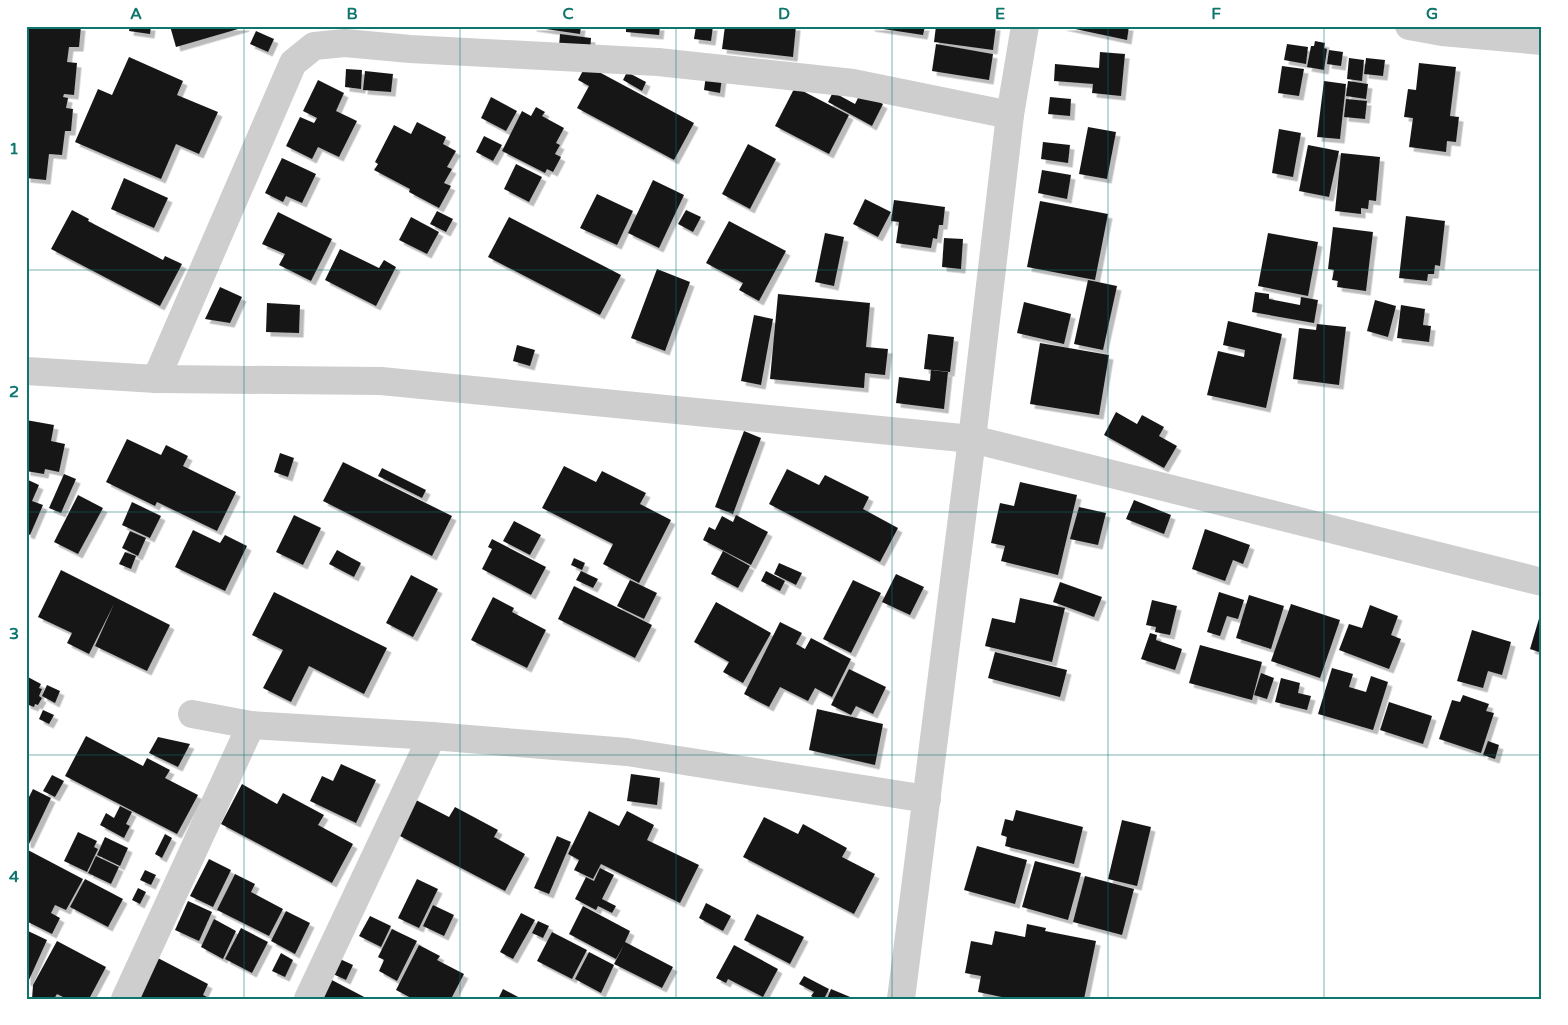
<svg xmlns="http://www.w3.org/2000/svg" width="1568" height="1025" font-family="'Varela Round',sans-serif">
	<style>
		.building { fill: #181818; filter: url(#shadow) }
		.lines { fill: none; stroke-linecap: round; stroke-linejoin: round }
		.minor { stroke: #cecece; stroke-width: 28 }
		.grid { fill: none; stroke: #0f766e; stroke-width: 1; stroke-opacity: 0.55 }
		.neatline { fill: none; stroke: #0f766e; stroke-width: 2 }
		.grid-label { font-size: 16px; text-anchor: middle; font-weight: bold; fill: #0f766e }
	</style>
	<defs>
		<filter id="shadow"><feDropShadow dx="4.5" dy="4.5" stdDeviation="0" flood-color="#0004"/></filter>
	</defs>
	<rect width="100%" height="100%" fill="#fff"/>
	<g class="building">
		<path d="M26,26H81L79,47H69L67,62L77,63L74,95L64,94L63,97L68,98L66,108L73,109L71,131H65L62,155L49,154L46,180L26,178Z"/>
		<path d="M130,26H151L150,34L129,31Z"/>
		<path d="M170,26H245V27L176,47Z"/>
		<path d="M532,26H581L580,34L532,27Z"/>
		<path d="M626,26H660L659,35L626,32Z"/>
		<path d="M696,26H713L711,41L694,39Z"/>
		<path d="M725,26H796L793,57L722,49Z"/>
		<path d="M870,26H925L923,35L870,27Z"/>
		<path d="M936,26H996L993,50L934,42Z"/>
		<path d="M1061,26H1129L1127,40Z"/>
		<path d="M256,31L274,39L268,52L250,44Z"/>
		<path d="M560,34L591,38L590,51L559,47Z"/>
		<path d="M1315,41L1325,43L1324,48L1327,49L1324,70L1307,67L1311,46H1314Z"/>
		<path d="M936,44L993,54L989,80L932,71Z"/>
		<path d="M1287,44L1308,47L1306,64L1284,60Z"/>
		<path d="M1329,50L1343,52L1341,66L1327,64Z"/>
		<path d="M1100,52L1125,54L1121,96L1092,93L1093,84L1054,81L1055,64L1099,68Z"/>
		<path d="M129,57L183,81L177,95L218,112L199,154L176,144L161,179L75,142L98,89L112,95Z"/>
		<path d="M1349,58L1364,60L1362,81L1347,79Z"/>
		<path d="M1366,58L1385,60L1383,76L1364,74Z"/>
		<path d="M1419,63L1456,67L1450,116L1459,117L1456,142L1447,141L1446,152L1409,147L1413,118L1404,117L1408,89L1416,90Z"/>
		<path d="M586,65L694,123L674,160L577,108L589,86L578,80Z"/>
		<path d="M1282,66L1304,69L1299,96L1278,93Z"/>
		<path d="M346,69L362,70L361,89L345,87Z"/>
		<path d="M365,71L393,74L391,92L363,90Z"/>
		<path d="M627,72L646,82L642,91L623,80Z"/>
		<path d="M706,75L722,77L720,93L704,90Z"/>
		<path d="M318,80L344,93L336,111L357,121L339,157L318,147L312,159L286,146L300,117L314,123L317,118L303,111Z"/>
		<path d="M1324,81L1346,84L1340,139L1317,137Z"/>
		<path d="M1348,81L1368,84L1366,99L1346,96Z"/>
		<path d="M795,87L849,115L829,154L775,126Z"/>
		<path d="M833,92L855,104L861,92L883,104L872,126L828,102Z"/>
		<path d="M491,97L517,111L506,131L481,118Z"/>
		<path d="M1050,97L1071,99L1070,116L1048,114Z"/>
		<path d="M1346,99L1367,101L1365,119L1344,117Z"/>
		<path d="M536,107L545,112L542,116L564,128L556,143L560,145L555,154L561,157L553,172L547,169L545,173L502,151L522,111L531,116Z"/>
		<path d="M417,122L446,137L443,144L456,151L447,167L452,169L444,183L451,186L439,208L409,192L410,189L374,170L378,164L375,162L394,125L411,134Z"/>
		<path d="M1088,127L1116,132L1107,179L1079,174Z"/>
		<path d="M1279,129L1301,133L1293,177L1272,173Z"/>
		<path d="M484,136L502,145L493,161L476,152Z"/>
		<path d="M1043,142L1070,145L1068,163L1041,159Z"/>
		<path d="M748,144L776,159L750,209L722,194Z"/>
		<path d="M1308,145L1339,151L1329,197L1299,191Z"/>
		<path d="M1341,153L1380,157L1376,201L1369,200L1368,209L1361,208V214L1335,211Z"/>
		<path d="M282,158L316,174L302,203L286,196L283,202L265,193Z"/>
		<path d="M516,164L542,177L529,202L504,189Z"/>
		<path d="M1042,170L1071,175L1067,199L1038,193Z"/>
		<path d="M124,178L168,198L154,228L111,209Z"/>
		<path d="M653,180L684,195L659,248L628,233Z"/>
		<path d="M597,194L633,211L617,245L580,228Z"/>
		<path d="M865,199L891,212L878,237L853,224Z"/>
		<path d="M894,200L945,207L943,225H939L937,239L933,238L931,248L896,243L899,222L891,221Z"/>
		<path d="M1040,201L1108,214L1095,280L1027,267Z"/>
		<path d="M72,210L89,219L88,221L163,260L165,256L182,264L160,306L51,249Z"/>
		<path d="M686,210L701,217L693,232L678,224Z"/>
		<path d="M437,211L453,219L446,232L430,224Z"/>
		<path d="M278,212L332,239L311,281L279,265L285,254L262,244Z"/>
		<path d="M1406,216L1445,221L1440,266L1435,265L1434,274H1428L1427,281L1399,278Z"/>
		<path d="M411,217L439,232L427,254L399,240Z"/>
		<path d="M509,217L621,275L600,315L488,257Z"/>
		<path d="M729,221L786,251L759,301L739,290L743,283L706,263Z"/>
		<path d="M1333,227L1373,232L1366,291L1337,287L1338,281L1332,280L1334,270L1328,269Z"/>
		<path d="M825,233L844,237L834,286L815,282Z"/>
		<path d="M1268,233L1318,242L1308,296L1258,286Z"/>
		<path d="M944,238L963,239L961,269L942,267Z"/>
		<path d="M340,249L379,268L384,260L396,267L376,306L325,280Z"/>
		<path d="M657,269L690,282L665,351L631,338Z"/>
		<path d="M1088,280L1117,286L1103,350L1074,344Z"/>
		<path d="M220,287L242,297L230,323L205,319Z"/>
		<path d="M1255,292L1269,294V299L1300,305L1301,297L1318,300L1314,323L1252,312Z"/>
		<path d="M778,294L870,303L866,347L888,349L885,375L865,373L864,388L770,379Z"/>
		<path d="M1375,300L1396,306L1388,337L1367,331Z"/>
		<path d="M1024,302L1071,314L1064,344L1017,333Z"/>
		<path d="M267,303L300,305L299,333L266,332Z"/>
		<path d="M1401,305L1425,309L1423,325L1431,326L1429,342L1397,338Z"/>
		<path d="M754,315L773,319L761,385L741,381Z"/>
		<path d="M1228,321L1282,334L1266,408L1207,395L1218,351L1244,357L1245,350L1223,345Z"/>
		<path d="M1317,324L1346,327L1339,385L1293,379L1299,328L1316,330Z"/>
		<path d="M928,334L954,337L950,372L924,369Z"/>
		<path d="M1040,343L1109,355L1099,415L1030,404Z"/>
		<path d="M517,345L535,350L530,366L513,361Z"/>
		<path d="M931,370L948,372L944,409L896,403L899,377L930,381Z"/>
		<path d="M1116,412L1137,424L1142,415L1164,427L1159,436L1177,446L1164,468L1104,435Z"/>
		<path d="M26,420L54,425L51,441L65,444L59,472L45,469L44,474L26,471Z"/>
		<path d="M744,431L761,438L733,514L715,507Z"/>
		<path d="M127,439L161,455L166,445L188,456L183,466L236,492L217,531L157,502L155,506L106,482Z"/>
		<path d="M280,453L294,458L288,477L274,472Z"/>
		<path d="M343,462L452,516L432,556L323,501Z"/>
		<path d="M564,466L596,482L602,471L646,493L640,504L671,520L639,583L603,564L613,544L542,508Z"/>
		<path d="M382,468L426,490L422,498L378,476Z"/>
		<path d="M787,469L819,485L825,475L869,497L863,509L898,528L880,562L769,504Z"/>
		<path d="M64,474L76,479L61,513L49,508Z"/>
		<path d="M26,479L39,485L32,501L43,505L30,535L26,533Z"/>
		<path d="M1020,482L1077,495L1058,575L1001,561L1005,546L991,543L1000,503L1014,506Z"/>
		<path d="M78,495L103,508L78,554L54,542Z"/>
		<path d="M1134,500L1171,515L1164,534L1126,519Z"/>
		<path d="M132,502L161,516L150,538L122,525Z"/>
		<path d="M1079,507L1106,513L1098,545L1070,539Z"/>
		<path d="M294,515L321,528L303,565L276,552Z"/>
		<path d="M736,515L768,532L751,565L703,540L709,527L715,530L722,516L733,522Z"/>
		<path d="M514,521L541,535L530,555L503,541Z"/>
		<path d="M1205,529L1250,545L1243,564L1233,560L1225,581L1192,569Z"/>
		<path d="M193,530L220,543L225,535L247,546L225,591L175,567Z"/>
		<path d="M130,531L146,538L138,556L122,548Z"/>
		<path d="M492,539L546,567L531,595L482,569L492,549L488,547Z"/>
		<path d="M337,550L361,563L354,577L329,564Z"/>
		<path d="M723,551L750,566L738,588L711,574Z"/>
		<path d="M125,552L136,556L131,569L119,564Z"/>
		<path d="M574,558L585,563L582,570L571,565Z"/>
		<path d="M779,563L802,573L796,585L774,574Z"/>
		<path d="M61,570L170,625L147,671L95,646L114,604L89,654L67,643L72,633L38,617Z"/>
		<path d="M581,571L598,579L593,588L576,580Z"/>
		<path d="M766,571L785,581L780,591L761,581Z"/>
		<path d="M896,574L924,587L910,615L882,602Z"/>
		<path d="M411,575L438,589L413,637L386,623Z"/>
		<path d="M630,580L657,593L644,619L617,606Z"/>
		<path d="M853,580L881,593L851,653L823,639Z"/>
		<path d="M1060,582L1102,597L1094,617L1053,602Z"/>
		<path d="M574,586L652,625L635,658L558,619Z"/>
		<path d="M274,592L387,648L364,694L309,666L291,702L263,688L283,650L252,635Z"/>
		<path d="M1219,592L1244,600L1238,619L1227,616L1220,636L1207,632Z"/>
		<path d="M1249,595L1284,606L1271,649L1236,638Z"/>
		<path d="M493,597L514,608L512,612L546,630L527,668L471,640Z"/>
		<path d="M1020,598L1065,608L1052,662L985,646L992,618L1015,623Z"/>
		<path d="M1152,600L1177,606L1170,635L1155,632L1156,627L1146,625Z"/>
		<path d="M716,602L771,633L743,683L723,672L729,662L694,642Z"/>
		<path d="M1291,604L1340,620L1320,678L1271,661Z"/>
		<path d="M1370,605L1398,616L1391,635L1401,639L1389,669L1339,650L1349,624L1362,628Z"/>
		<path d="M1541,612H1542V653L1530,649Z"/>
		<path d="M780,622L802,633L796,644L805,649L811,638L851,659L832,697L815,688L808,701L780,687L769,707L744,694Z"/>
		<path d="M1472,630L1511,642L1502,675L1488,671L1483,688L1457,681Z"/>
		<path d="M1150,633L1157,635L1156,640L1182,649L1175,670L1141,659Z"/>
		<path d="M1200,645L1262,662L1252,700L1189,683Z"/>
		<path d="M995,652L1067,670L1060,697L988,678Z"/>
		<path d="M1332,668L1353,674L1349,687L1366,692L1371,676L1388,682L1373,730L1318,714Z"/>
		<path d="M849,669L886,687L873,714L856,706L851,715L831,705Z"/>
		<path d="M1261,673L1274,678L1267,699L1254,695Z"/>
		<path d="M26,676L41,684L39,688L42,689L39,696L42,698L38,705L35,704L34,707L26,704Z"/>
		<path d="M1281,678L1300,683L1298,693L1311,696L1307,710L1275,702Z"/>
		<path d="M47,685L60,691L55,703L42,696Z"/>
		<path d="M1463,695L1489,704L1486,711L1494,713L1481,753L1439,739L1452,700L1460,702Z"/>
		<path d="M1389,702L1432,716L1423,744L1380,730Z"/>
		<path d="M817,709L883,724L875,765L809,750Z"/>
		<path d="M43,710L54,715L49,724L39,719Z"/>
		<path d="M86,736L143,766L147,758L170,770L165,778L198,795L177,834L65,776Z"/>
		<path d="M158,737L190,744L178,767L149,753Z"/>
		<path d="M1488,741L1499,745L1495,759L1483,755Z"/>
		<path d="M341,764L376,780L356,823L310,801L322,776L333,781Z"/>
		<path d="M631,774L660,778L657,805L627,801Z"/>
		<path d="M52,775L64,781L55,797L43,791Z"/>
		<path d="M242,784L277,804L283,793L324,815L318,825L353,844L332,883L221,824Z"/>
		<path d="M33,789L51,798L29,844L26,843V803Z"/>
		<path d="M416,800L449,817L455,807L498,830L494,837L525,854L505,891L398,835Z"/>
		<path d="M120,806L132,812L126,824L130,826L124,838L100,825L106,813L114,818Z"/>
		<path d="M1016,810L1083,827L1074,864L1005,846L1007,837L1001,835L1005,819L1013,821Z"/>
		<path d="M589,811L619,826L627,811L654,825L647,840L699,865L680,903L601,864L593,879L574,870L579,860L568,854Z"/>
		<path d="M764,817L798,834L803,824L847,848L842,857L875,874L854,914L743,857Z"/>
		<path d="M1122,820L1151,827L1137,886L1108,879Z"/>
		<path d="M78,832L97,841L94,847L98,849L87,872L64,861Z"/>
		<path d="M165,834L172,838L162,858L155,854Z"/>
		<path d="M557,836L571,842L549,894L534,888Z"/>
		<path d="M105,837L128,848L120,866L97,855Z"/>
		<path d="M977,846L1027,860L1015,904L964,890Z"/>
		<path d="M26,849L83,879L66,910L55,905L51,913L60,918L52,934L26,921Z"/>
		<path d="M96,856L119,867L111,884L88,873Z"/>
		<path d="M209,859L231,870L213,907L190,896Z"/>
		<path d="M1035,861L1081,873L1068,920L1022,907Z"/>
		<path d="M600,868L614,875L602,899L616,906L612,913L598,906L596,910L575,899L586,877L594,881Z"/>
		<path d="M145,870L156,875L151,885L140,880Z"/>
		<path d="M235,874L255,884L251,892L283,909L269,936L217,910Z"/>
		<path d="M1085,876L1134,889L1122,935L1073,922Z"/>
		<path d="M85,879L123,899L108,927L70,907Z"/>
		<path d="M417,879L438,889L419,928L398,918Z"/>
		<path d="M138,888L146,892L140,904L132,900Z"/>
		<path d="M188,901L212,912L199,941L175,930Z"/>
		<path d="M706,903L731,916L723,931L699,918Z"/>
		<path d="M433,905L454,915L444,936L423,926Z"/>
		<path d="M583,906L630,931L625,942L673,967L662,988L614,964L624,945L616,959L569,934Z"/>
		<path d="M286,911L310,923L295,954L271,941Z"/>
		<path d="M521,913L535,920L513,959L500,952Z"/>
		<path d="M757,914L804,937L790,964L744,940Z"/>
		<path d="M370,916L391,926L381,947L359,936Z"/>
		<path d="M214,919L236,931L223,959L201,947Z"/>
		<path d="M538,921L549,926L543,938L532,933Z"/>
		<path d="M1027,924L1046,928L1045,931L1096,941L1084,999H1011L978,992L981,976L965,973L971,941L992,945L995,931L1025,937Z"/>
		<path d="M241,928L268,942L252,973L225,959Z"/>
		<path d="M392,929L417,941L397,981L379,971L384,960L378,957Z"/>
		<path d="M26,930L47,940L28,982L26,981Z"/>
		<path d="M552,932L587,950L572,979L537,961Z"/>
		<path d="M57,941L106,967L89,999H67L57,994L54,999H32L33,985Z"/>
		<path d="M419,945L440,956L437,960L464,974L451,999H413L396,990Z"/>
		<path d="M734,945L778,969L763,997L728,979L726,983L716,978Z"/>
		<path d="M589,952L614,965L601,993L575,979Z"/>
		<path d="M281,953L293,960L285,977L272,971Z"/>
		<path d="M154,956L208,984L203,995L211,999H132Z"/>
		<path d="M340,959L353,965L346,980L333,974Z"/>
		<path d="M804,976L829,989L824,999H816L811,996L814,992L799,984Z"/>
		<path d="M328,978L368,999H317Z"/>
		<path d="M503,989L522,999H498Z"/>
		<path d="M831,989L855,999H827Z"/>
	</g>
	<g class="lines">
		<g class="minor">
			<path d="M1409,26L1442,32L1542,41"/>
			<path d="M26,371L156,379L381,381L972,439L1542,582"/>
			<path d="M156,379L293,63L314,46L345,43L410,49L658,62L853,83L1010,115"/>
			<path d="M192,714L251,725L432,736L627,752L927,799"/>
			<path d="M125,999L251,725"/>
			<path d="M308,999L432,736"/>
			<path d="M901,999L972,439L1010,115L1025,26"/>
		</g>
	</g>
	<path class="grid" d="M244,26V999M460,26V999M676,26V999M892,26V999M1108,26V999M1324,26V999M26,270H1542M26,512H1542M26,755H1542"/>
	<rect width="1568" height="1025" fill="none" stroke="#ffffff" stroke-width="55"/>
	<rect x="28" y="28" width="1512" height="970" class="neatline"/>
	<g class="grid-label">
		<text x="136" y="19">A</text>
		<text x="352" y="19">B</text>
		<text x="568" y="19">C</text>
		<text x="784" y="19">D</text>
		<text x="1000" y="19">E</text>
		<text x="1216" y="19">F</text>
		<text x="1432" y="19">G</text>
		<text x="14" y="154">1</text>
		<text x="14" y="397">2</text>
		<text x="14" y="639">3</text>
		<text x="14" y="882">4</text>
	</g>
</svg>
